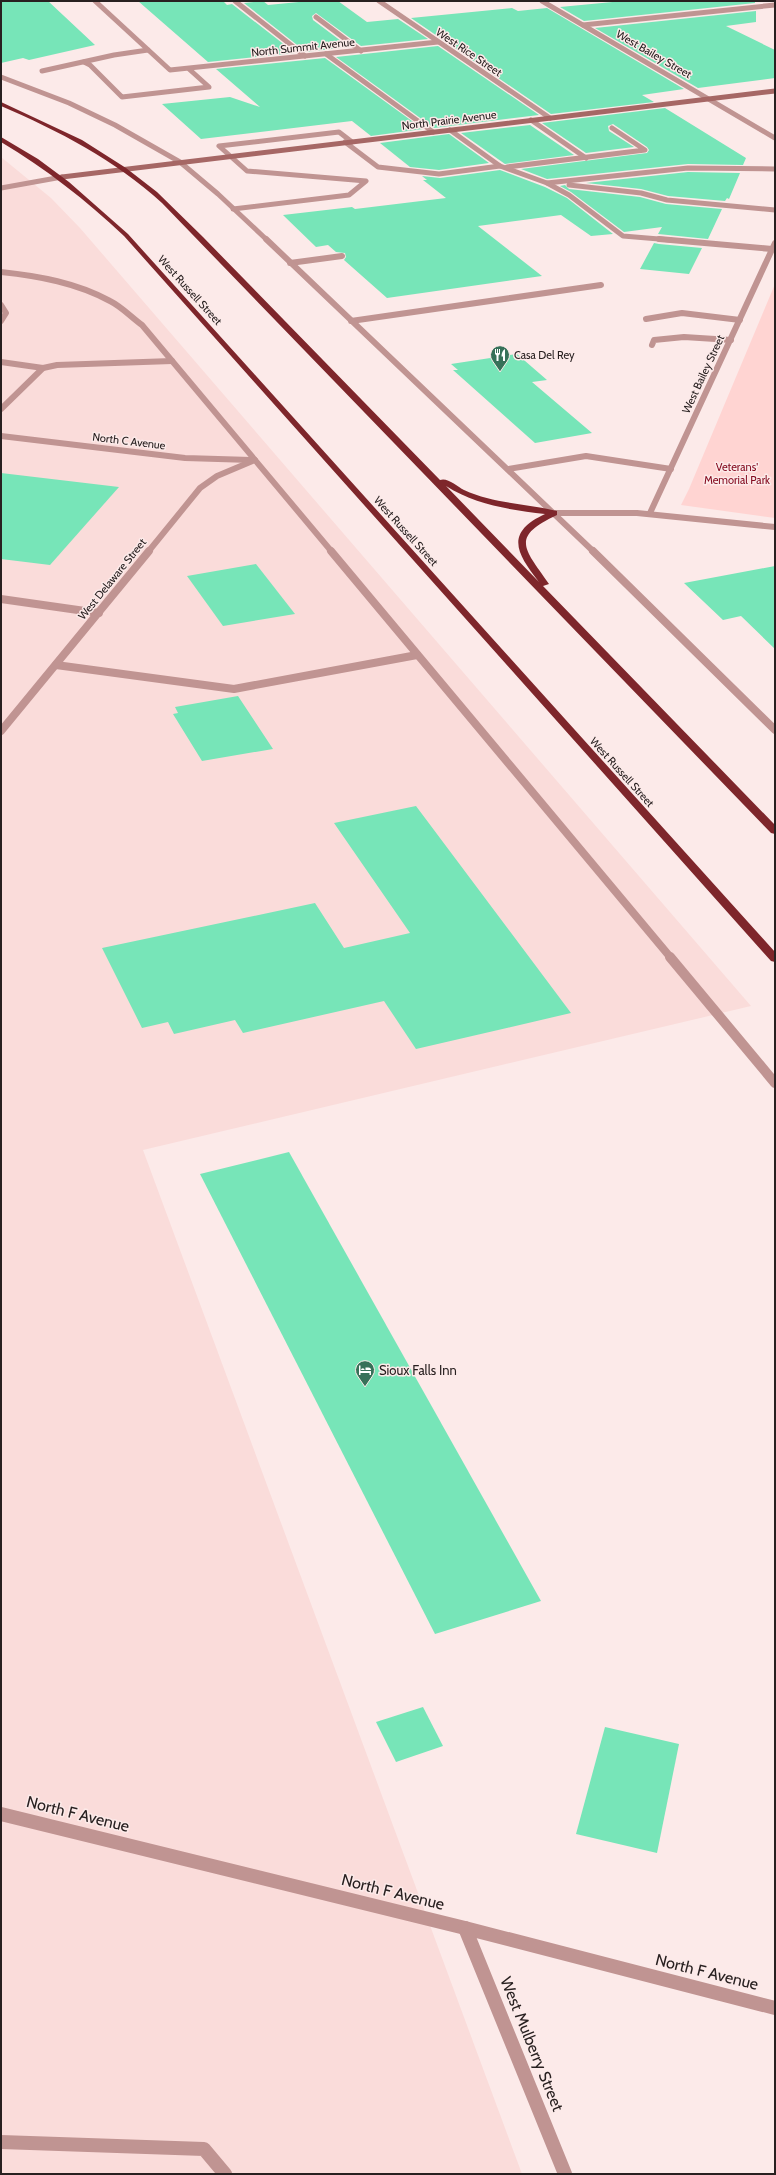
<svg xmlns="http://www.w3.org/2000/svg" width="776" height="2175" font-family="Cabin,sans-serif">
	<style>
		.built { fill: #fadcda }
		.green { fill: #ffd4d2 }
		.building { fill: #77e5b8 }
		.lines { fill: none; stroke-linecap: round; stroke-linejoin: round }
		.lane-far3 { stroke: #c09492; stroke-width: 5 }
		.lane-far2 { stroke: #c09492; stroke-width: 6 }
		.lane-far1 { stroke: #c09492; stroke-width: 8 }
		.lane { stroke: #c09492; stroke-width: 14 }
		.street-far4 { stroke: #c09492; stroke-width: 5 }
		.street-far3 { stroke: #c09492; stroke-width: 6 }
		.street-far2 { stroke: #c09492; stroke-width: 8 }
		.street-far1 { stroke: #c09492; stroke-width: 10 }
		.street { stroke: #c09492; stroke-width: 14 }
		.secondary { stroke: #a66765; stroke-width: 5 }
		.highway { fill: #7e262b; fill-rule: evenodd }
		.labels { text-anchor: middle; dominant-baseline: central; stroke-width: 3; stroke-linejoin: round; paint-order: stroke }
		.far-street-label { font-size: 11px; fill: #282020; stroke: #fceae9 }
		.far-poi-label { font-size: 11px; fill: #282020; stroke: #fceae9; text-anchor: start }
		.far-park-label { font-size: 11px; fill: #83081d; stroke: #fceae9 }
		.poi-label { font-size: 13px; fill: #282020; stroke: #fceae9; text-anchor: start }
		.near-street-label { font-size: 16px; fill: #282020; stroke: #fceae9 }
	</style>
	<rect width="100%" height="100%" fill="#fceae9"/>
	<path class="built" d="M1,157L51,198L80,228L751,1006L143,1150L522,2174H1Z"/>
	<path class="green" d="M775,284V518L681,505L689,489Z"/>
	<g class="building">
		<path d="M1,1H48L95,45L29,60L23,58L1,63Z"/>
		<path d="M138,1H223L227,5L232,4L295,53L208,62Z"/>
		<path d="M263,1L268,5L309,1H338L367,22L398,19L428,39L361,46L316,13L312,16L313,20L349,47L306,52L244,3Z"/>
		<path d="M623,1H755V3L584,21L560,7Z"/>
		<path d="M512,8L518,11L547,8L684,89L642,95L654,102L551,114L411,18Z"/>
		<path d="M756,11V22L726,26L775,50V78L698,88L595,28Z"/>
		<path d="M438,46L539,115L434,128L336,57Z"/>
		<path d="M325,58L423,129L371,136L352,121L201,139L162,104L230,97L260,107L216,69Z"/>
		<path d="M665,108L746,158L743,165L688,164L547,179L521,169L647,153L649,150L647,147L613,124L608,126L609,131L634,147L586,153L542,123Z"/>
		<path d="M530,125L574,155L505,164L461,133Z"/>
		<path d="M449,134L489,163L439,170L410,167L380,143Z"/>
		<path d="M500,170L545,187L567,198L613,234L591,236L561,215L478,226L542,276L387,298L344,260L346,257L345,253L336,252L328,245L316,247L283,215L352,207L355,209L446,198L423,180H427L422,176L440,178Z"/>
		<path d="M688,172L740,173L729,199L727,198L725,201L668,196L641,189L586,183Z"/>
		<path d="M565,185L569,189L640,197L666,204L722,209L708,239L658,234L662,227L624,232L571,192L560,186Z"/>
		<path d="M654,243L659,244L702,248L689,274L640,269Z"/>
		<path d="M517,354L547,380L532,382L592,433L535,443L453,370H458L451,364Z"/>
		<path d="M1,473L119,487L50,565L1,559Z"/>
		<path d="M256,564L295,614L223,626L187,576Z"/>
		<path d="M775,566V649L741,616L723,620L684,583Z"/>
		<path d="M238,696L273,749L202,761L173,714L178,713L175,707Z"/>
		<path d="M416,806L571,1013L416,1049L384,1001L243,1033L235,1020L174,1034L168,1022L142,1028L102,948L315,903L344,948L410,933L334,823Z"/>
		<path d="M289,1152L541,1601L435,1634L200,1174Z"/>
		<path d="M423,1707L443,1746L396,1762L376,1722Z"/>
		<path d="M605,1727L679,1744L657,1853L576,1834Z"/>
	</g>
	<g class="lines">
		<g class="lane-far3">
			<path d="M235,1L305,56"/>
			<path d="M316,17L361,51"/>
			<path d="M326,54L433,132"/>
			<path d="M84,62L90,65L122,97L209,87L189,69"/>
			<path d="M42,71L114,55L148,50"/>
			<path d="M531,120L586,158"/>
			<path d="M450,130L500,166L547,183L688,168L775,169"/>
			<path d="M345,142L378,167L439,174L500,166"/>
			<path d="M507,167L645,150L612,128"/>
			<path d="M547,183L569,195L623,236L671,240"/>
			<path d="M569,185L641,193L667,200L775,210"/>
			<path d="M233,209L349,195L366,181L247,171L219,146L339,132L352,142"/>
		</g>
		<g class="lane-far2">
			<path d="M659,239L772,249"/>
			<path d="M290,263L342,256"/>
			<path d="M1,305L6,313L1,321"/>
			<path d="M646,319L682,313L740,320"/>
			<path d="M351,321L601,285"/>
			<path d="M652,345L654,340L684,337L731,340"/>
			<path d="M1,362L43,368"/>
			<path d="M1,409L43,368L57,365L172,361"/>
			<path d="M508,469L586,456L671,469"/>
		</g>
		<path class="lane-far1" d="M56,665L234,689L417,655"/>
		<path class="lane" d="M1,2142L204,2149L225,2174"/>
		<g class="street-far4">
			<path d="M95,1L170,70L438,42"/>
			<path d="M379,1L550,118"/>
			<path d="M542,1L775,138"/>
			<path d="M583,25L775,5"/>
			<path d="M1,77L69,103L115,125L180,162L218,194L267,240"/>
			<path d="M1,188L62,177"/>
		</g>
		<g class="street-far3">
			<path d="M266,239L594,552"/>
			<path d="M1,272C39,276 77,283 110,301C122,307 131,317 142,325L332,552"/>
			<path d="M1,436L185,458L251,460"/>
			<path d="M554,513H637L775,527"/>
			<path d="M650,513L775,243"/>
			<path d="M148,552L200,488L217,476L255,460"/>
		</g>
		<g class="street-far2">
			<path d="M331,551L671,958"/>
			<path d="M593,551L775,730"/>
			<path d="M1,599L99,613"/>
			<path d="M1,731L149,551"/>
		</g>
		<path class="street-far1" d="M670,957L775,1083"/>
		<g class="street">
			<path d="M1,1814L465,1928L775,2008"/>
			<path d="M465,1928L565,2174"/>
		</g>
		<path class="secondary" d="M62,177L775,91"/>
		<g class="highway">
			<path d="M1,102L82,140L126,168L157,192L203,237L440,480C447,477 457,486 464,490C494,504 525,503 557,511V515C510,537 524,548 549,584L543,586L775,825V834L771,833L162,203C115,160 59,131 1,106ZM446,486C476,505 511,510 545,514C504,533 517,554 539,582Z"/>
			<path d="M1,137L38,159L69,182L128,234L775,952V962L771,961L124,236C86,200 46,169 1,142Z"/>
		</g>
	</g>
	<defs>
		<symbol id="restaurant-pin" viewBox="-11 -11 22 30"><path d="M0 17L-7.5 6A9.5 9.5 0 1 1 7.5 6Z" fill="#377159" stroke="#fceae9"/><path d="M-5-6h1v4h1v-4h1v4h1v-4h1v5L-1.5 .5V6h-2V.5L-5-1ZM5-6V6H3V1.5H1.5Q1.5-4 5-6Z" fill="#fff"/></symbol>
		<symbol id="hotel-pin" viewBox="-11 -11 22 30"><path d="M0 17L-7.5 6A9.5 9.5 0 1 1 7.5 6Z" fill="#377159" stroke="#fceae9"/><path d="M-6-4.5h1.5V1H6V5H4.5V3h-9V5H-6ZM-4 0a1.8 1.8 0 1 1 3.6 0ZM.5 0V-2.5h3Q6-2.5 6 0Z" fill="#fff"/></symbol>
	</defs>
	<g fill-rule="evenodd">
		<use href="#restaurant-pin" x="489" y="344" width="22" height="30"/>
		<use href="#hotel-pin" x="354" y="1359" width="22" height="30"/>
	</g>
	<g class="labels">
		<g class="far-street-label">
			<text transform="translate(303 47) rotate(-6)">North Summit Avenue</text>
			<text transform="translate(469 52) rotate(34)">West Rice Street</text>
			<text transform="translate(654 54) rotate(30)">West Bailey Street</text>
			<text transform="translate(449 120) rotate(-7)">North Prairie Avenue</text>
			<text transform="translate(190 290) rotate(48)">West Russell Street</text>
			<text transform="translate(703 374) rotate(-65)">West Bailey Street</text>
			<text transform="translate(129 441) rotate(7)">North C Avenue</text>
			<text transform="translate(406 531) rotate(48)">West Russell Street</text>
			<text transform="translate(112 579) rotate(-51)">West Delaware Street</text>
			<text transform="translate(622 772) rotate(48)">West Russell Street</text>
		</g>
		<g class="far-poi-label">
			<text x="514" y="355">Casa Del Rey</text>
		</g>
		<g class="far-park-label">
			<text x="737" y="467">Veterans'<tspan x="737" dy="13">Memorial Park</tspan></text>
		</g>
		<g class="poi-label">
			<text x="379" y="1370">Sioux Falls Inn</text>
		</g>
		<g class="near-street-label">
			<text transform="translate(78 1814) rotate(14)">North F Avenue</text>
			<text transform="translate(393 1892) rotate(14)">North F Avenue</text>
			<text transform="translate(707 1972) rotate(14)">North F Avenue</text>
			<text transform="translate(532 2044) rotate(68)">West Mulberry Street</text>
		</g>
	</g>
	<rect width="776" height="2175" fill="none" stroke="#282020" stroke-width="4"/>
</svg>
